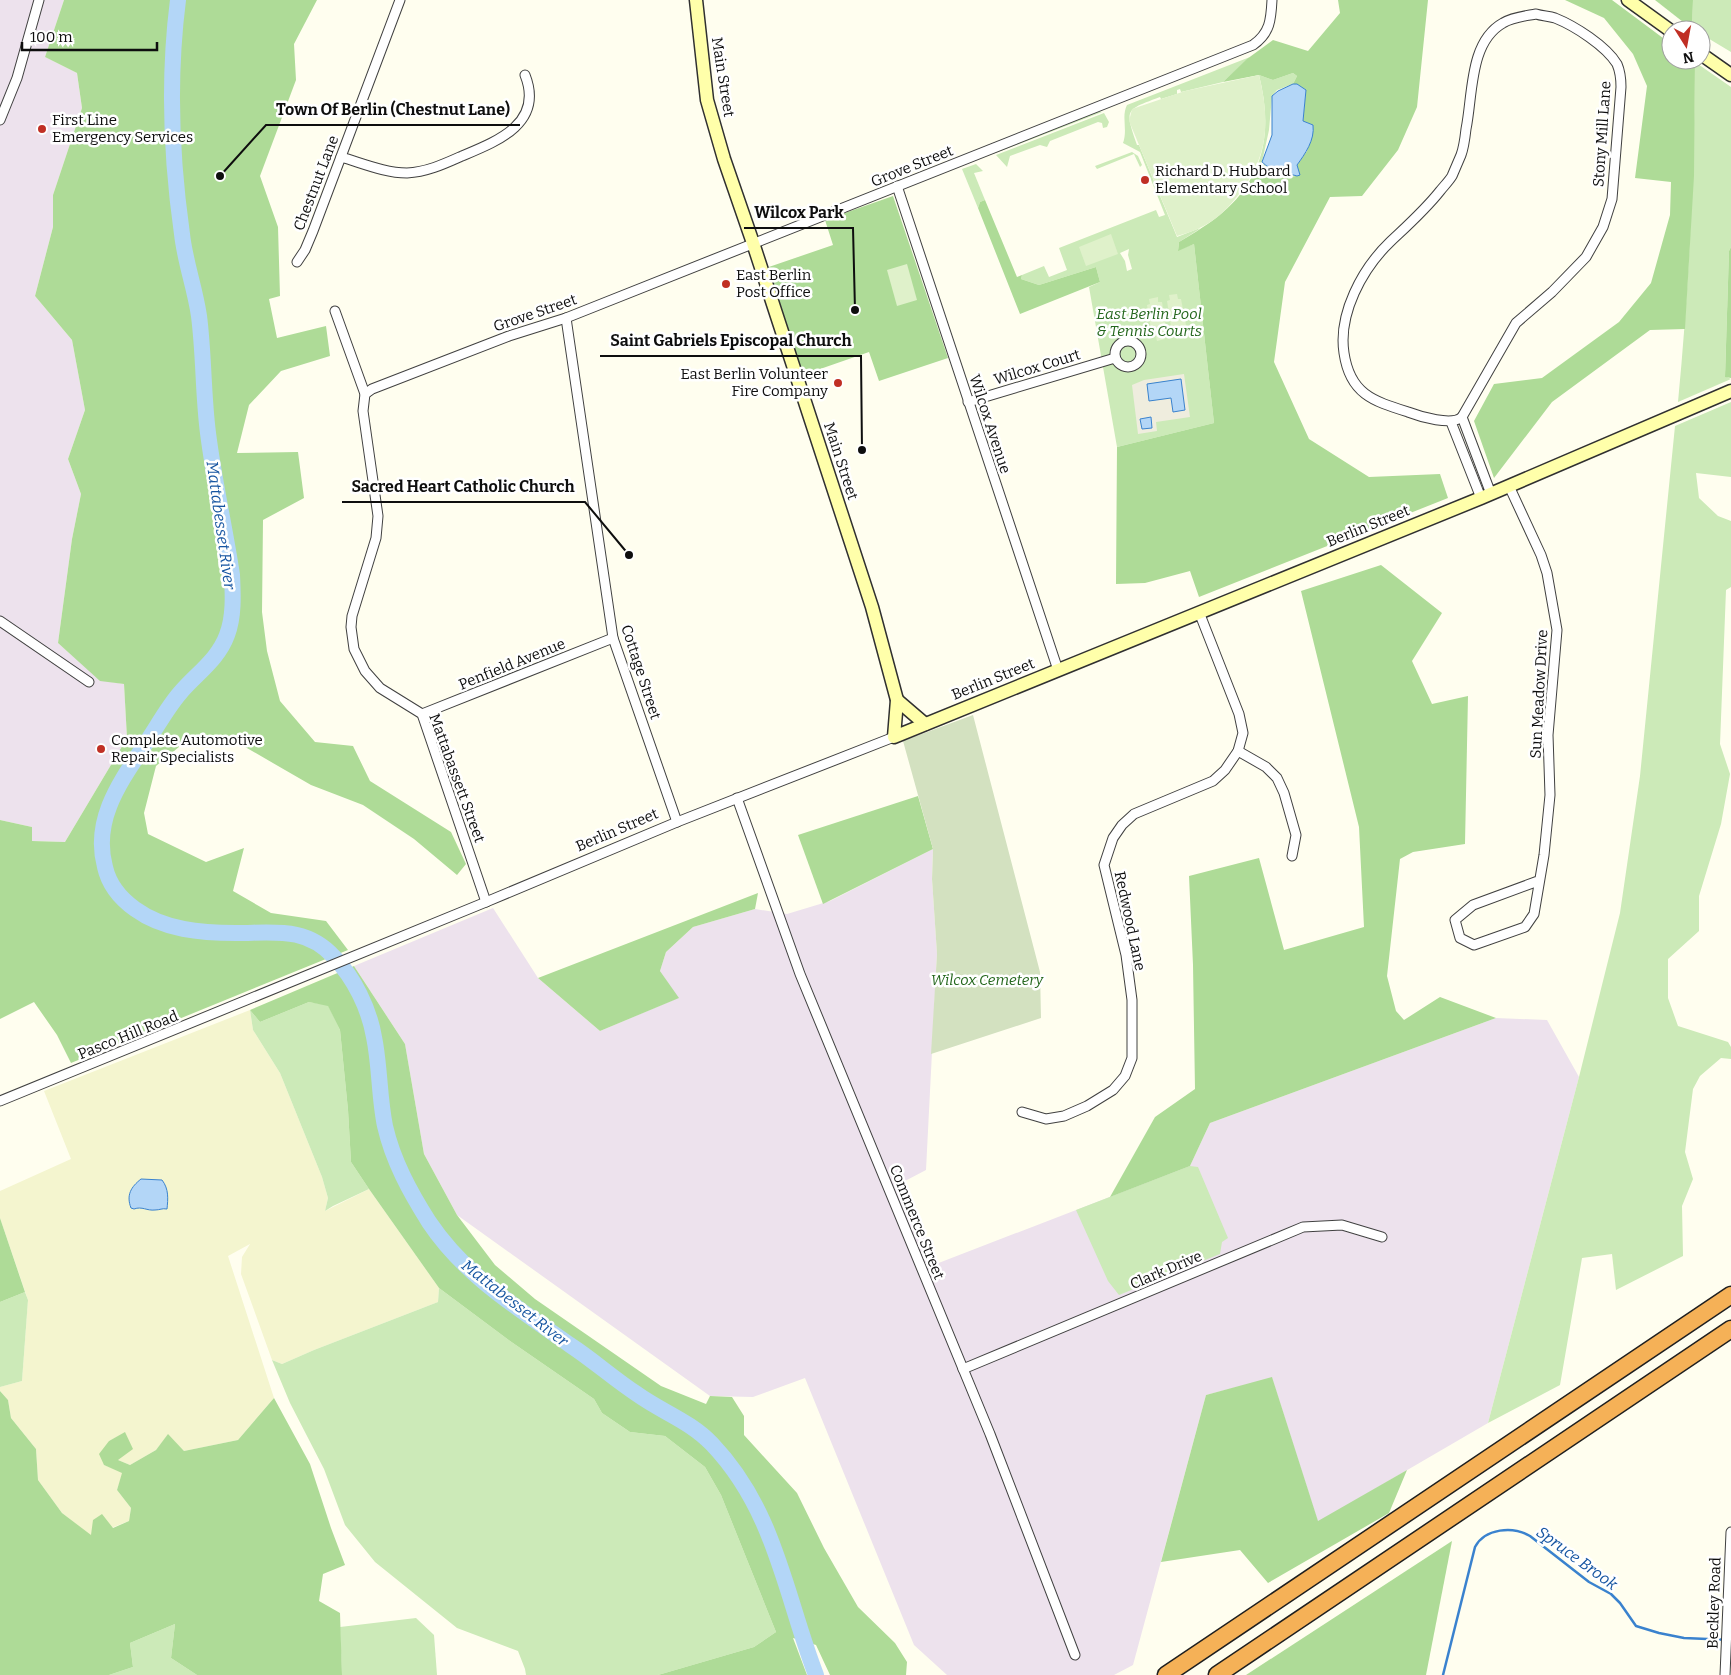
<svg xmlns="http://www.w3.org/2000/svg" width="1731" height="1675" font-family="Bitter,serif">
	<style>
		.industrial { fill: #ede2ed }
		.farmland { fill: #f4f5cf }
		.green { fill: #cceab8; fill-rule: evenodd }
		.forest { fill: #aedb97 }
		.cemetery { fill: #d3e1c0 }
		.pitch { fill: #dff1ca }
		.plaza { fill: #efedde; fill-rule: evenodd }
		.water { fill: #b3d6f7; stroke: #3a82ce }
		.lines { fill: none; stroke-linecap: round; stroke-linejoin: round }
		.stream { stroke: #3a82ce; stroke-width: 2.5 }
		.river { stroke: #b3d6f7; stroke-width: 16 }
		.street-casing { stroke: #414141; stroke-width: 11 }
		.secondary-casing { stroke: #303030; stroke-width: 15 }
		.highway-casing { stroke: #1f1f1f; stroke-width: 19 }
		.street { stroke: #fff; stroke-width: 9 }
		.secondary { stroke: #ffa; stroke-width: 12 }
		.highway { stroke: #f5b157; stroke-width: 16 }
		.poi-dot { fill: #c02f24; stroke: #fff; stroke-width: 2 }
		.labels { text-anchor: middle; dominant-baseline: central; stroke-width: 5; stroke-linejoin: round; paint-order: stroke }
		.street-label { font-size: 15px; fill: #0e0e0e; stroke: #fff }
		.poi-label { font-size: 15px; fill: #0e0e0e; stroke: #fff; text-anchor: start }
		.park-label { font-size: 15px; font-style: italic; fill: #24671d; stroke: #fff }
		.water-label { font-size: 16px; font-style: italic; fill: #1655a1; stroke: #fff }
		.leader { fill: none; stroke: #0e0e0e; stroke-width: 2 }
		.callout-dot { fill: #0e0e0e; stroke: #fff; stroke-width: 2 }
		.callout-label { font-size: 16px; text-anchor: middle; font-weight: bold; fill: #0e0e0e; stroke: #fff; stroke-width: 5; stroke-linejoin: round; paint-order: stroke }
	</style>
	<rect width="100%" height="100%" fill="#fffeef"/>
	<g class="industrial">
		<path d="M0,0H64L45,57L77,73L82,108L53,195V227L35,296L72,340L85,410L68,459L81,494L72,539L58,643L100,680L124,684L127,738L65,842L32,841V827L0,820Z"/>
		<path d="M933,849L932,879L937,954L926,1170L905,1181L936,1264L1190,1166L1210,1123L1496,1018L1547,1020L1579,1077L1488,1423L1318,1522L1272,1378L1206,1395L1133,1665L1114,1675H947L914,1645L805,1378L753,1397L710,1396L457,1215L424,1154L405,1044L354,966L493,908L538,978L600,1031L678,998L660,971L666,952L693,927L755,909L787,914L830,901Z"/>
	</g>
	<path class="farmland" d="M250,1010L253,1030L280,1073L322,1177L328,1198L325,1211L369,1189L439,1288L438,1302L314,1350L282,1364L272,1360L241,1274L242,1257L250,1244L228,1256L274,1398L238,1440L184,1451L168,1435L156,1450L130,1465L118,1460L125,1433L109,1441L104,1465L123,1472L117,1490L131,1508L129,1521L91,1536L62,1513L38,1480L36,1449L11,1418L8,1400L0,1391V1387L22,1381L28,1300L0,1218V1191L71,1159L44,1091Z"/>
	<g class="green">
		<path d="M1693,0H1731V52L1701,34V30L1692,29Z"/>
		<path d="M1250,57L1223,82L1181,92L1180,89L1177,90V94L1161,99L1160,97C1126,110 1124,108 1137,145H1139L1177,237L1200,228L1198,230L1179,242L1178,250L1194,244L1214,423L1117,447L1089,287L1100,282L1096,267L1039,285L1021,279L1022,275L1044,266L1049,277L1067,270L1059,248L1156,210L1159,217L1165,215L1140,152L1123,143C1128,129 1121,117 1127,105ZM1129,249L1128,255L1132,269L1127,271L1125,261L1120,253Z"/>
		<path d="M1695,62L1731,87V247L1729,251L1725,376L1731,379L1678,402C1689,288 1694,175 1695,62Z"/>
		<path d="M1293,73L1297,76L1293,84L1277,90L1272,96L1269,130L1262,162L1272,171L1297,176L1261,175L1255,171C1269,140 1267,107 1259,75L1273,80Z"/>
		<path d="M1097,111L1102,112L993,154L995,151Z"/>
		<path d="M1104,113L1109,122L1107,127L1103,128L1102,123L1098,122L1050,141L1047,147L1040,145L1010,156L1007,167L996,155Z"/>
		<path d="M1132,152L1138,156L1142,165L1140,167L1134,154L1097,169L1095,166Z"/>
		<path d="M976,164L983,171L974,173L985,200L980,202L978,208L962,169Z"/>
		<path d="M1731,402V477L1696,473L1699,498L1718,516L1731,521V587L1726,590L1720,744L1730,774L1721,824L1699,896V931L1668,959V998L1678,1026L1728,1042L1731,1047V1059L1721,1058L1700,1076L1693,1089L1685,1152L1693,1179L1682,1206L1683,1256L1616,1290L1612,1254L1582,1258L1560,1385L1488,1423L1579,1077L1620,913L1640,776L1675,426Z"/>
		<path d="M309,1002L328,1005L340,1030L348,1110L351,1162L369,1189L333,1206L325,1211L328,1198L322,1177L280,1073L253,1030L250,1010L260,1022Z"/>
		<path d="M1190,1166L1198,1167L1228,1238L1222,1242L1220,1254L1119,1295L1108,1281L1076,1210Z"/>
		<path d="M439,1288L510,1341L594,1399L602,1413L630,1432L665,1436L705,1467L721,1495L776,1632L754,1647L658,1675H526L525,1669L518,1651L457,1628L375,1562L345,1525L324,1469L290,1403L272,1360L282,1364L314,1350L438,1302Z"/>
		<path d="M25,1292L28,1300L22,1381L0,1387V1302Z"/>
		<path d="M416,1618L434,1635L437,1675H342L340,1627Z"/>
		<path d="M175,1624L171,1658L197,1675H109L133,1667L130,1643Z"/>
	</g>
	<g class="forest">
		<path d="M64,0H317L294,44L296,80L260,176L278,227L280,296L269,299L277,338L326,326L330,356L281,371L249,405L237,453L298,452L304,498L263,520L262,612L267,651L280,701L315,742L353,746L370,781L451,832L466,864L457,875L414,839L363,805L311,785L233,740L191,737L156,766L144,813L148,834L206,862L244,848L233,891L271,913L326,921L348,950L71,1063L57,1035L34,1002L0,1019V820L32,827V841L65,842L127,738L124,684L100,681L58,643L72,539L81,494L68,459L85,410L72,340L35,296L53,227V195L82,108L77,73L45,57Z"/>
		<path d="M1338,0H1428L1417,107L1398,150L1362,196L1330,197L1285,282L1274,362L1309,439L1369,477L1440,474L1448,498L1199,597L1190,571L1145,583L1116,584L1117,447L1214,423L1194,244L1178,251L1179,242C1211,223 1238,206 1255,171C1265,178 1288,179 1299,175L1297,165L1307,151L1313,125L1303,121L1306,90L1297,84H1293L1297,76L1293,73L1273,80L1259,75L1223,82L1247,59L1273,40L1308,51L1340,13Z"/>
		<path d="M1565,0H1612L1671,44V60H1693L1695,62L1694,176L1685,329L1650,330L1552,402L1494,478L1474,421L1494,384L1542,378L1619,322L1651,283L1670,215L1671,182L1635,178L1647,86L1633,54L1604,18Z"/>
		<path d="M1655,0H1693L1692,29Z"/>
		<path d="M893,196L948,358L879,381L869,352L800,376L763,269L833,245L825,220Z"/>
		<path d="M985,200L1017,277L1022,275L1021,279L1039,285L1096,267L1100,282L1020,314L978,208L980,202Z"/>
		<path d="M1731,247V378L1725,377L1729,251Z"/>
		<path d="M1381,565L1442,613L1412,661L1432,704L1468,696L1465,844L1413,852L1400,859L1387,976L1396,1011L1404,1020L1440,997L1496,1018L1210,1123L1190,1166L1110,1197L1155,1117L1195,1089L1193,965L1189,876L1259,858L1284,950L1364,927L1359,827L1301,591Z"/>
		<path d="M918,796L933,849L823,904L798,835Z"/>
		<path d="M758,893L755,909L693,927L666,952L660,971L679,998L600,1031L538,978Z"/>
		<path d="M354,966L405,1044L424,1154L457,1215L495,1265L535,1299L661,1386L706,1404L710,1396L732,1397L744,1416V1435L797,1493L824,1548L858,1607L895,1643L907,1662L906,1675H830L816,1645L793,1638L807,1675H658L754,1647L776,1632L721,1495L705,1467L665,1436L630,1432L602,1413L594,1399L510,1341L439,1288L369,1189L351,1162L348,1110L340,1030L328,1006L309,1002L260,1022L250,1010Z"/>
		<path d="M0,1218L25,1292L0,1302Z"/>
		<path d="M1272,1377L1318,1521L1407,1470L1389,1513L1268,1583L1240,1550L1161,1562L1206,1395Z"/>
		<path d="M0,1391L8,1400L11,1418L36,1449L38,1480L62,1513L91,1535L93,1520L102,1514L113,1528L129,1521L131,1508L117,1490L122,1473L104,1465L99,1454L109,1441L125,1432L133,1449L118,1460L130,1465L156,1450L168,1434L184,1451L238,1440L274,1398L310,1464L331,1528L345,1565L323,1574L319,1601L340,1613L342,1675H197L171,1658L175,1624L130,1643L133,1667L109,1675H0Z"/>
		<path d="M1452,1541L1426,1675H1246Z"/>
	</g>
	<path class="cemetery" d="M973,715L1040,972L1041,1018L931,1054L937,954L932,879L933,849L903,741Z"/>
	<g class="pitch">
		<path d="M1259,75C1270,121 1269,156 1239,194C1221,218 1206,228 1177,236L1129,121L1132,109L1185,91Z"/>
		<path d="M1111,234L1118,254L1086,266L1079,247Z"/>
		<path d="M907,264L917,300L897,306L887,270Z"/>
		<path d="M1177,294L1178,299H1181L1187,330L1184,331L1185,336L1176,337V332L1172,333L1167,301L1170,300L1169,295Z"/>
		<path d="M1158,297V302H1162L1167,334H1164L1165,339L1157,341L1156,336H1152L1147,305L1150,304L1149,299Z"/>
	</g>
	<path class="plaza" d="M1184,374L1190,417L1156,422L1157,431L1138,434L1132,385L1144,380ZM1181,379L1171,398L1149,401L1147,384Z"/>
	<g class="water">
		<path d="M1293,84H1297L1306,90L1303,121L1313,125C1315,140 1305,154 1297,165L1300,175L1297,176C1284,172 1272,172 1262,162L1272,135V96L1278,91Z"/>
		<path d="M1181,379L1185,410L1173,412L1171,398L1149,401L1147,384Z"/>
		<path d="M1151,417L1152,428L1142,429L1140,419Z"/>
		<path d="M141,1179L162,1180C169,1189 168,1199 167,1209C162,1208 160,1210 155,1210C147,1211 142,1206 134,1209L131,1208C126,1195 131,1187 141,1179Z"/>
	</g>
	<g class="lines">
		<path class="stream" d="M1443,1675L1475,1547C1485,1528 1513,1526 1530,1536L1589,1582L1611,1594L1620,1603L1636,1626L1659,1633L1684,1638L1731,1640"/>
		<path class="river" d="M178,0C168,78 171,156 182,234C185,262 195,288 199,316C204,355 203,394 208,433C214,481 225,528 232,575C233,595 234,617 227,635C218,660 196,674 180,693C167,708 157,727 146,743C121,781 92,819 105,867C109,885 121,899 135,909C164,930 201,933 236,933C273,933 306,926 334,957C354,978 369,1008 374,1037C380,1066 379,1097 385,1126C393,1161 410,1192 429,1222C465,1276 518,1308 570,1345C593,1360 614,1379 637,1394C662,1412 690,1421 712,1444C775,1510 785,1594 816,1675"/>
		<defs>
			<g id="street">
				<path d="M1536,14C1542,16 1549,16 1555,18C1575,26 1606,46 1617,64C1620,71 1621,79 1621,87L1612,199L1603,227L1586,257L1552,292L1516,323L1462,417C1452,426 1421,417 1408,412C1373,401 1350,394 1344,353C1338,314 1362,269 1390,242C1408,225 1425,210 1440,191C1444,186 1449,181 1452,176C1455,169 1458,162 1461,155C1464,147 1465,138 1466,129C1473,95 1469,42 1503,23C1513,17 1525,16 1536,14Z"/>
				<path d="M0,120L17,78L39,0"/>
				<path d="M341,157C362,163 385,173 407,173C427,172 444,164 462,156C498,141 544,123 525,75"/>
				<path d="M897,186L1058,670"/>
				<path d="M297,262L305,250L313,231L400,0"/>
				<path d="M335,311L365,394L363,411L378,516L376,538L352,616L351,627L354,649L365,671L380,688L422,714L486,902"/>
				<path d="M566,318L613,638L677,822"/>
				<circle cx="1128" cy="354" r="13"/>
				<path d="M365,394L372,389L509,336L566,318L1253,45C1270,33 1271,20 1272,0"/>
				<path d="M968,402L1115,358"/>
				<path d="M1462,417L1491,494"/>
				<path d="M1451,422L1481,498"/>
				<path d="M1509,486L1541,555L1547,573L1557,630L1548,735L1550,795L1544,855L1534,914L1525,927L1474,945L1460,938L1455,920L1473,905L1538,881"/>
				<path d="M0,621L89,682"/>
				<path d="M422,714L613,638"/>
				<path d="M1238,751L1266,767L1277,778L1284,793L1296,835L1292,856"/>
				<path d="M737,798L800,974L990,1434L1075,1655"/>
				<path d="M0,1101L486,902L677,822L894,737"/>
				<path d="M1022,1112L1046,1119L1064,1116L1087,1106L1113,1090L1125,1076L1132,1058V1000L1126,955L1104,865L1113,838L1122,825L1134,814L1213,781L1225,770L1238,751L1243,733L1239,714L1199,612"/>
				<path d="M963,1369L1303,1227L1342,1225L1382,1237"/>
				<path d="M1725,1675L1731,1532"/>
			</g>
			<g id="secondary">
				<path d="M696,0L707,100L724,159L753,243L872,607L897,700L894,737L1481,498L1731,391"/>
				<path d="M1628,0L1671,31"/>
				<path d="M1701,54L1731,75"/>
				<path d="M897,700L925,724"/>
			</g>
			<g id="highway">
				<path d="M1166,1675L1731,1295"/>
				<path d="M1217,1675L1731,1329"/>
			</g>
		</defs>
		<use href="#street" class="street-casing"/>
		<use href="#secondary" class="secondary-casing"/>
		<use href="#highway" class="highway-casing"/>
		<use href="#street" class="street"/>
		<use href="#secondary" class="secondary"/>
		<use href="#highway" class="highway"/>
	</g>
	<g class="poi-dot">
		<circle cx="42" cy="129" r="5"/>
		<circle cx="1145" cy="180" r="5"/>
		<circle cx="726" cy="284" r="5"/>
		<circle cx="838" cy="383" r="5"/>
		<circle cx="101" cy="749" r="5"/>
	</g>
	<g class="labels">
		<g class="street-label">
			<text transform="translate(723 77) rotate(81)">Main Street</text>
			<text transform="translate(1602 134) rotate(-86)">Stony Mill Lane</text>
			<text transform="translate(912 166) rotate(-22)">Grove Street</text>
			<text transform="translate(316 183) rotate(-69)">Chestnut Lane</text>
			<text transform="translate(535 313) rotate(-19)">Grove Street</text>
			<text transform="translate(1037 367) rotate(-17)">Wilcox Court</text>
			<text transform="translate(990 424) rotate(72)">Wilcox Avenue</text>
			<text transform="translate(841 461) rotate(72)">Main Street</text>
			<text transform="translate(1368 526) rotate(-22)">Berlin Street</text>
			<text transform="translate(512 664) rotate(-22)">Penfield Avenue</text>
			<text transform="translate(641 672) rotate(72)">Cottage Street</text>
			<text transform="translate(993 679) rotate(-22)">Berlin Street</text>
			<text transform="translate(1539 694) rotate(-87)">Sun Meadow Drive</text>
			<text transform="translate(457 778) rotate(70)">Mattabassett Street</text>
			<text transform="translate(617 830) rotate(-23)">Berlin Street</text>
			<text transform="translate(1130 921) rotate(78)">Redwood Lane</text>
			<text transform="translate(128 1035) rotate(-22)">Pasco Hill Road</text>
			<text transform="translate(917 1222) rotate(68)">Commerce Street</text>
			<text transform="translate(1166 1270) rotate(-23)">Clark Drive</text>
			<text transform="translate(1714 1603) rotate(-88)">Beckley Road</text>
		</g>
		<g class="poi-label">
			<text x="52" y="120">First Line<tspan x="52" dy="17">Emergency Services</tspan></text>
			<text x="1155" y="171">Richard D. Hubbard<tspan x="1155" dy="17">Elementary School</tspan></text>
			<text x="736" y="275">East Berlin<tspan x="736" dy="17">Post Office</tspan></text>
			<text x="828" y="374" text-anchor="end">East Berlin Volunteer<tspan x="828" dy="17">Fire Company</tspan></text>
			<text x="111" y="740">Complete Automotive<tspan x="111" dy="17">Repair Specialists</tspan></text>
		</g>
		<g class="park-label">
			<text x="1149" y="314">East Berlin Pool<tspan x="1149" dy="17">&amp; Tennis Courts</tspan></text>
			<text x="987" y="980">Wilcox Cemetery</text>
		</g>
		<g class="water-label">
			<text transform="translate(221 525) rotate(82)">Mattabesset River</text>
			<text transform="translate(515 1303) rotate(38)">Mattabesset River</text>
			<text transform="translate(1577 1558) rotate(36)">Spruce Brook</text>
		</g>
	</g>
	<path class="leader" d="M220 176L266 125H520M855 310L853 228H744M862 450L861 356H600M629 555L585 502H342"/>
	<g class="callout-dot">
		<circle cx="220" cy="176" r="5"/>
		<circle cx="855" cy="310" r="5"/>
		<circle cx="862" cy="450" r="5"/>
		<circle cx="629" cy="555" r="5"/>
	</g>
	<g class="callout-label">
		<text x="393" y="115">Town Of Berlin (Chestnut Lane)</text>
		<text x="799" y="218">Wilcox Park</text>
		<text x="731" y="346">Saint Gabriels Episcopal Church</text>
		<text x="463" y="492">Sacred Heart Catholic Church</text>
	</g>
	<g transform="translate(1686 45) rotate(169)"><circle r="24" fill="#ffffff" stroke="#9f9f9f"/>
	<path d="M0-4L9 19L0 12L-9 19Z" fill="#c02f24"/>
	<text y="-8" font-size="14" font-weight="bold" text-anchor="middle" fill="#0e0e0e">N</text>
	</g>
	<path d="M22 42v8h135v-8" fill="none" stroke="#0e0e0e" stroke-width="2.5"/>
	<text x="30" y="42" font-size="15" fill="#0e0e0e" stroke="#ffffff" stroke-width="4" paint-order="stroke">100 m</text>
</svg>
